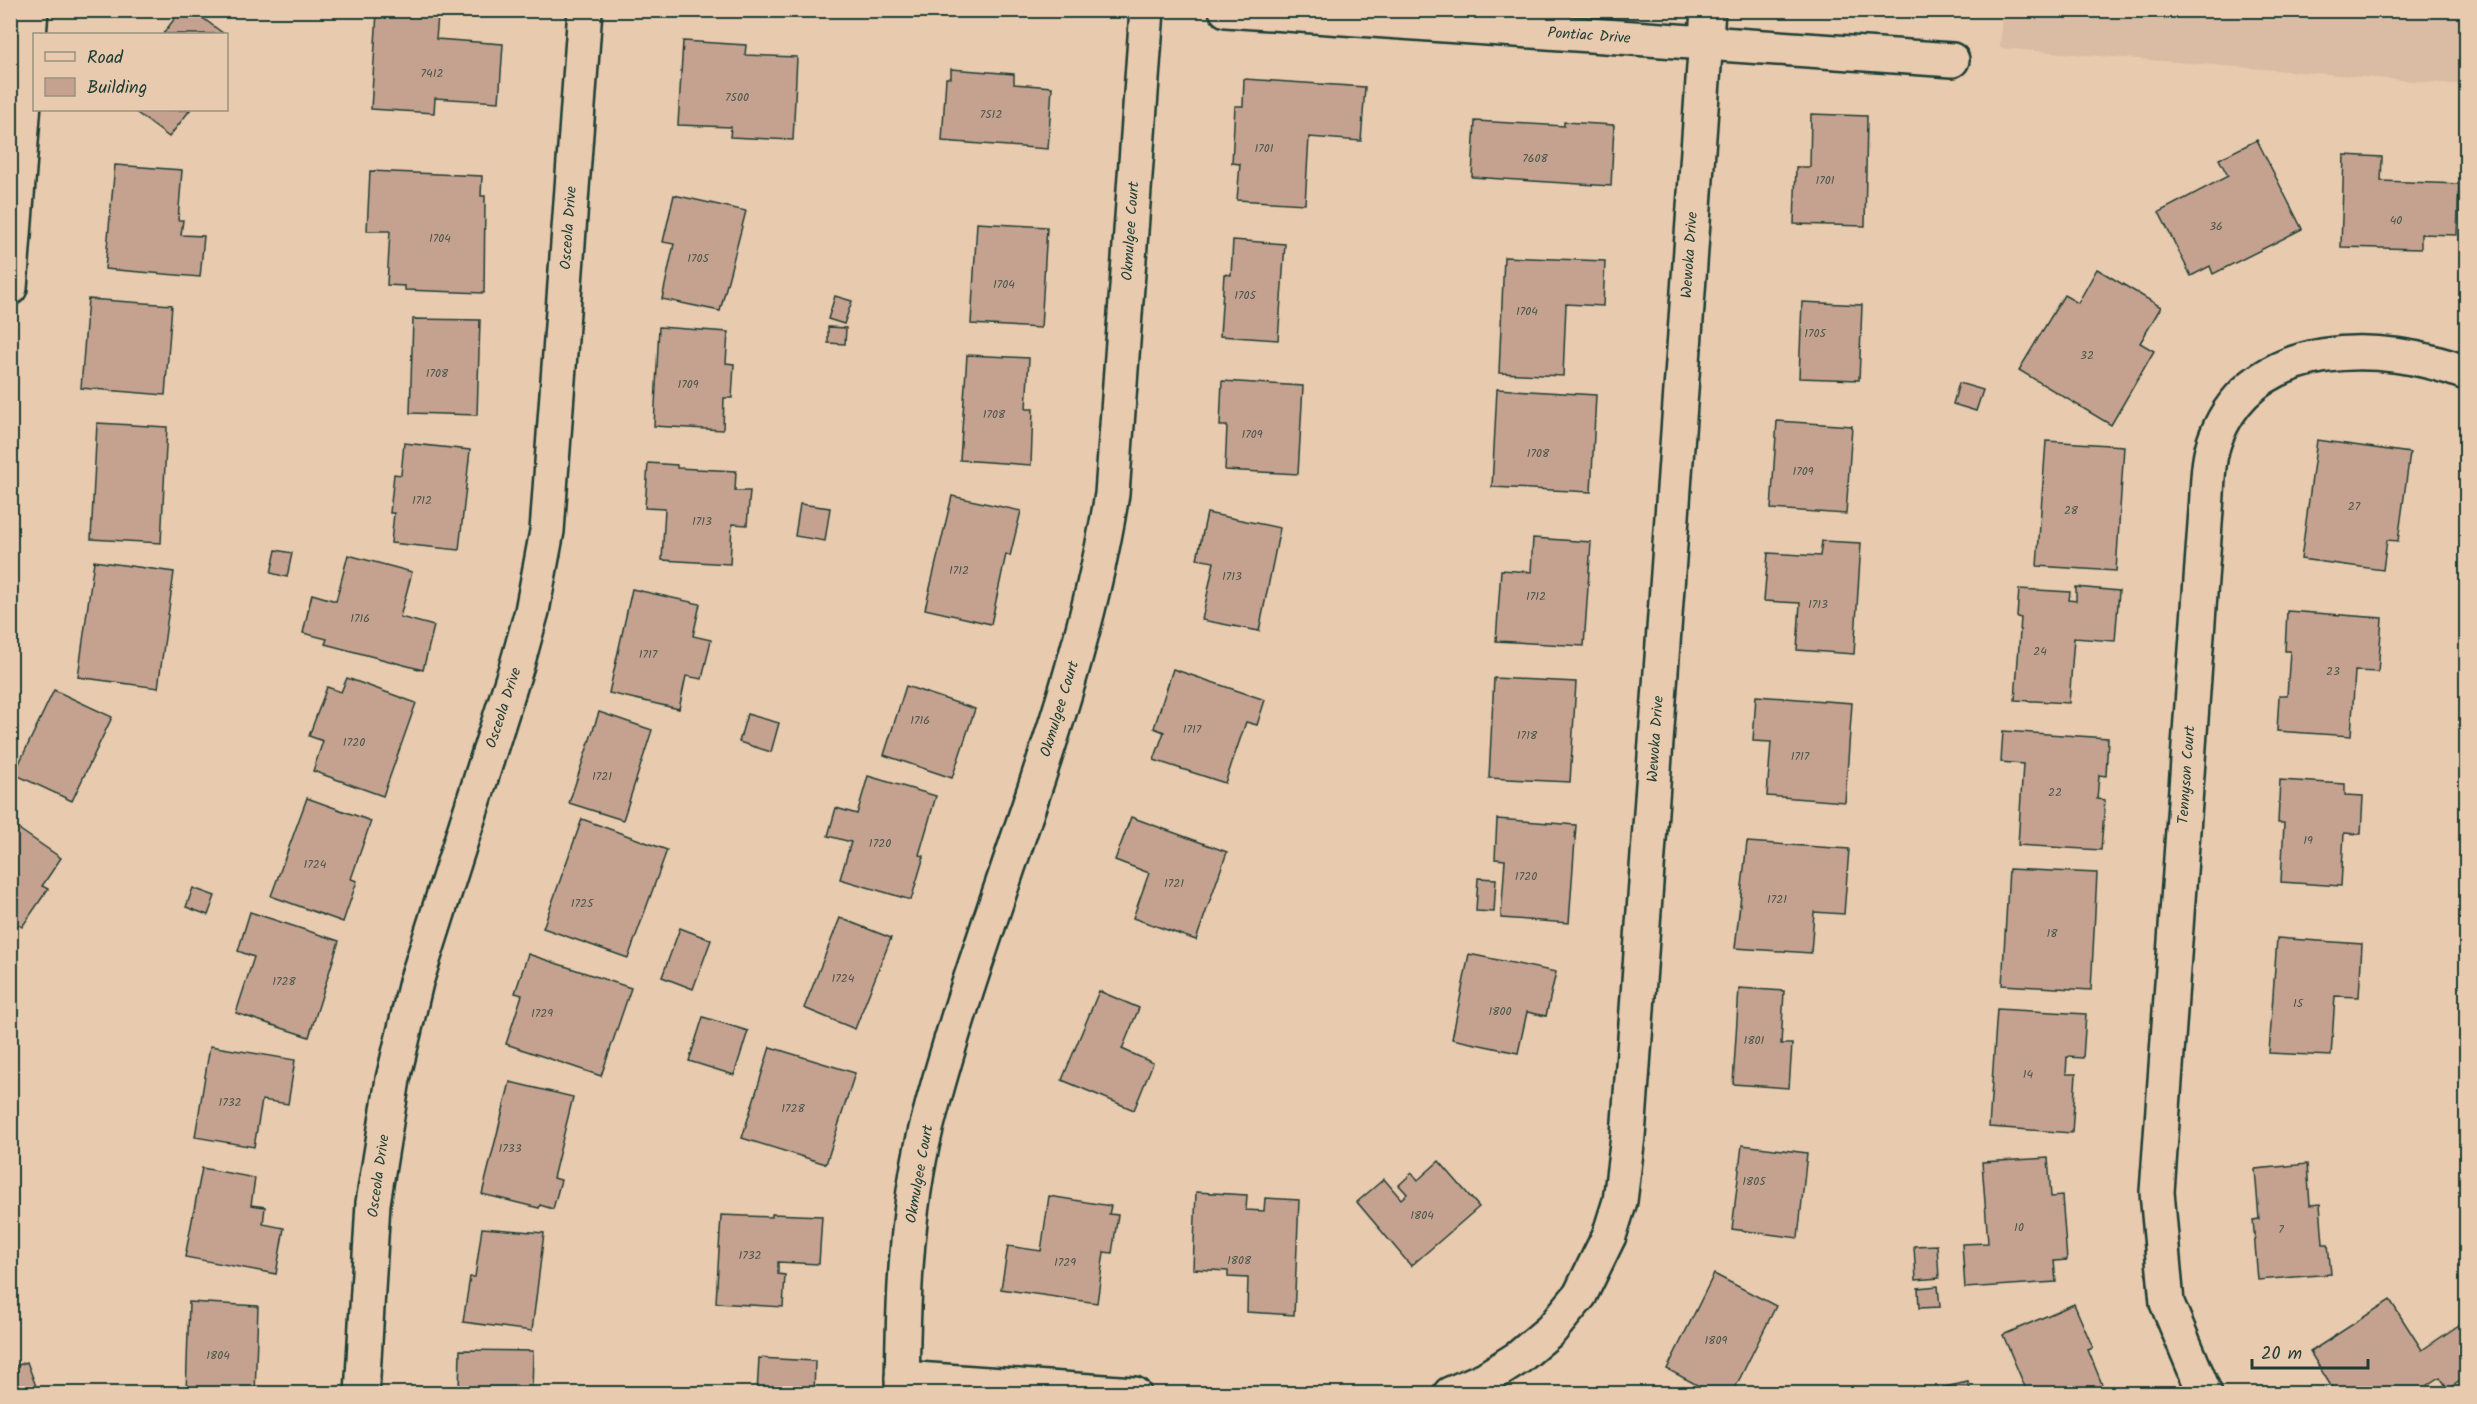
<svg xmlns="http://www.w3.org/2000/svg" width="2477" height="1404" font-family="Kalam,sans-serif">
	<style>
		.built { fill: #dabba3 }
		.building { fill: #c5a290; stroke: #1f3d34; stroke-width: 1.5 }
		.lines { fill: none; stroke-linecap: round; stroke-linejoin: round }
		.minor-casing { stroke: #1f3d34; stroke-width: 38 }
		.minor { stroke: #e8caae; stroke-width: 33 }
		.labels { text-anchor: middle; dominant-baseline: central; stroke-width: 6; stroke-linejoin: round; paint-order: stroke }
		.number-label { font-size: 12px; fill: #48564b }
		.street-label { font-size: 15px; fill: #1f3d34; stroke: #e8caae }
	</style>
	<rect width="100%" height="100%" fill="#e8caae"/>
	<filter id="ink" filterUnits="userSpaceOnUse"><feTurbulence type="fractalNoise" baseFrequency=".0167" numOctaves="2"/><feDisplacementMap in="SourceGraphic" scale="12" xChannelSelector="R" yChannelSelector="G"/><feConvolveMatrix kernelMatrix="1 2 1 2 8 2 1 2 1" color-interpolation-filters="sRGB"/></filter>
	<g filter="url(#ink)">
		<path class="built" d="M2002,11H2466V85L2000,48Z"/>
		<g class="building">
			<path d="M181,10H192L224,34H163Z"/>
			<path d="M377,12L438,16L436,39L503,44L499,102L435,98L434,113L371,109Z"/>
			<path d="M683,41L746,45L745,55L797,57L793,140L730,137L731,127L678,125Z"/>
			<path d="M951,69L1014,74V84L1052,87L1048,149L942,141L946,78H951Z"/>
			<path d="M1244,79L1365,87L1361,141L1309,137L1305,204L1237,200L1240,164L1232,163L1235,106H1243Z"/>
			<path d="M133,110H190L169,137Z"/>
			<path d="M1811,114L1867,116L1865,226L1794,224L1796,167H1810Z"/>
			<path d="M1475,121L1564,126V122L1614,125L1611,186L1472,177Z"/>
			<path d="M2257,140L2302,229L2213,274L2210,266L2191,276L2159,212L2228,176L2219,159Z"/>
			<path d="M2344,155L2382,157L2381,181L2459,184L2457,235L2421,234V249L2341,247Z"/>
			<path d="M115,165L182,170L178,220H183L181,235L204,236L200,277L105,269Z"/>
			<path d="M370,171L482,176L481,196H485L484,293L405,290V286L387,285L390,231H367Z"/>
			<path d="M674,195L746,211L720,311L662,299L674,244L663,242Z"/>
			<path d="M977,223L1047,227L1041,328L971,324Z"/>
			<path d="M1233,240L1285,244L1278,340L1220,336L1224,274L1231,275Z"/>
			<path d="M1504,257L1605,261L1603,306L1566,304L1563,376L1499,373Z"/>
			<path d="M2097,269L2161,307L2140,343L2154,351L2111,425L2019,370L2064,295L2078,303Z"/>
			<path d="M835,296L852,301L844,324L828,319Z"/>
			<path d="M88,299L172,305L165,395L81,388Z"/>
			<path d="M1802,302L1862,305L1859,380L1799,378Z"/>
			<path d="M413,319L480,320L477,415L410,413Z"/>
			<path d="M659,327L728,332L726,363L734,364L732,398H724L723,430L654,426Z"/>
			<path d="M828,327L846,328L845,344L828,343Z"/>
			<path d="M967,355L1029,358L1026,409H1033L1031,465L960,460Z"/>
			<path d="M1222,381L1303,386L1298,474L1225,470L1227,426H1220Z"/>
			<path d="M1959,383L1983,390L1976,411L1953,404Z"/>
			<path d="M1497,389L1596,395L1591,492L1492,487Z"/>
			<path d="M1777,421L1852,426L1846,514L1771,509Z"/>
			<path d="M97,423L167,427L161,543L91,539Z"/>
			<path d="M2317,440L2410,453L2398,541L2387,540L2383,570L2301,559Z"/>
			<path d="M2046,441L2124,446L2116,571L2037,566Z"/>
			<path d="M404,443L470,450L459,550L391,543L394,513H390L394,474L401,475Z"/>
			<path d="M648,463L677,465V468L736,471L735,491H750L747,525L732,524L730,564L662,560L665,509L645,508Z"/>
			<path d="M952,496L1021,511L1010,556L1006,554L991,624L925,609Z"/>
			<path d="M800,504L830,508L825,541L795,536Z"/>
			<path d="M1207,513L1280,528L1259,631L1202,620L1214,562L1197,559Z"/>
			<path d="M1533,538L1591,542L1584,646L1496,641L1501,570L1531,572Z"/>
			<path d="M1822,541L1861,543L1854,654L1797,650L1800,603L1764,601L1768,553L1820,556Z"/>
			<path d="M276,550L292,553L287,577L271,573Z"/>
			<path d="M348,555L412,572L400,617L434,626L423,670L325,644L327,639L303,633L312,594L336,601Z"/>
			<path d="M94,561L174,572L158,688L78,677Z"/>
			<path d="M2076,587L2119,591L2115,641L2074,638L2069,703L2015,700L2021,618L2017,617L2019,589L2070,592L2069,600L2076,601Z"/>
			<path d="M632,589L700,604L693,636L711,640L702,679L686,676L679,709L609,693Z"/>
			<path d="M2287,611L2382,618L2378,672L2355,671L2351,736L2277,731L2279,696H2287L2290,651H2285Z"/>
			<path d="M1173,669L1265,700L1257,725L1246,722L1225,783L1154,760L1164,732L1154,728Z"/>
			<path d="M347,678L416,703L383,796L313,771L323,741L309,736L327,687L341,692Z"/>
			<path d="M1494,678L1576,682L1570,782L1489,778Z"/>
			<path d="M906,686L975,709L952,778L884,755Z"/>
			<path d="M54,690L112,717L72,801L14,774Z"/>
			<path d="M1756,696L1852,703L1845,802L1767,796L1771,742L1753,741Z"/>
			<path d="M599,712L652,730L623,820L569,803Z"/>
			<path d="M747,714L779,723L771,752L739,742Z"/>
			<path d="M2003,731L2108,738L2106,776L2099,775L2097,799L2105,800L2101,850L2018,845L2023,764L2001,762Z"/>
			<path d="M868,776L936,796L919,855L924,856L911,900L840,879L851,842L828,836L836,808L857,814Z"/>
			<path d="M2280,780L2345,784V795L2363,796L2361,834L2344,833L2341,886L2281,882L2284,823H2278Z"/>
			<path d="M307,798L371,821L351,879L357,881L343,922L271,896Z"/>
			<path d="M1131,817L1227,852L1196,940L1133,918L1149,873L1115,860Z"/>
			<path d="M582,819L667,850L628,958L543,928Z"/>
			<path d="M1497,819L1576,825L1569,923L1501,918L1505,860L1495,859Z"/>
			<path d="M10,823L61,858L42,886L48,889L22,927L16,923L10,932Z"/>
			<path d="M1747,842L1849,849L1844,914L1814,912L1811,953L1735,948Z"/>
			<path d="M2009,869L2097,873L2091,990L2002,985Z"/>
			<path d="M1478,878L1496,879L1494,912L1476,911Z"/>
			<path d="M193,888L215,896L208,915L186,907Z"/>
			<path d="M250,912L339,941L309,1037L236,1013L254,957L238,951Z"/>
			<path d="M840,918L891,938L855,1029L804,1008Z"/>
			<path d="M680,928L711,940L693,989L662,977Z"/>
			<path d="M2277,938L2362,944L2359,997L2335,996L2331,1056L2269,1053Z"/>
			<path d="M528,954L631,988L601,1076L506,1044L522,995L515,993Z"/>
			<path d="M1469,954L1556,972L1546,1016L1527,1012L1518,1053L1452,1039Z"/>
			<path d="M1739,988L1784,991L1781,1044H1792L1789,1088L1733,1084Z"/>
			<path d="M1099,991L1139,1008L1122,1049L1153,1063L1134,1110L1062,1080Z"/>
			<path d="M1997,1009L2086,1014L2083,1058L2067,1057L2066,1074H2076L2072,1133L1989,1127Z"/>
			<path d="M703,1017L748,1031L734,1075L689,1061Z"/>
			<path d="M210,1046L295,1060L288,1104L262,1100L254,1147L195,1137Z"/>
			<path d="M770,1047L855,1073L826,1164L742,1138Z"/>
			<path d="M510,1082L573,1097L553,1178L561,1180L553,1209L540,1205L539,1208L482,1194Z"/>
			<path d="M1742,1145L1807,1153L1798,1238L1732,1229Z"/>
			<path d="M2048,1158L2051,1197L2062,1196L2067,1260L2054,1261L2056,1282L1965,1288L1962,1244L1988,1243L1982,1162Z"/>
			<path d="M1439,1161L1479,1207L1411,1266L1357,1202L1384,1179L1401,1199L1407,1194L1399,1185L1412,1173L1418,1180Z"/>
			<path d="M2307,1164L2310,1205L2320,1204L2323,1244H2328L2331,1274L2258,1280L2253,1220L2259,1219L2255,1169Z"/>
			<path d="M202,1168L255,1178L251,1205L265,1207L263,1224L284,1228L276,1274L185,1257Z"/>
			<path d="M1196,1192L1247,1195L1246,1210L1264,1211L1265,1198L1299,1200L1294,1315L1247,1312L1248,1278L1228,1277V1271L1193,1269Z"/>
			<path d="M1049,1196L1111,1206L1109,1214L1118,1215L1112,1253L1104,1252L1097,1303L1001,1289L1008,1246L1041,1251Z"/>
			<path d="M772,1214L822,1216L819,1264L778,1262V1274L785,1275L783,1307L716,1303L721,1215L772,1217Z"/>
			<path d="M482,1228L544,1233L532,1331L463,1322L470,1277H475Z"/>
			<path d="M1937,1245L1939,1278L1916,1280L1914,1246Z"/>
			<path d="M1714,1274L1776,1306L1732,1394H1714L1667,1369Z"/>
			<path d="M1938,1286L1940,1307L1919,1308L1918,1288Z"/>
			<path d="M2390,1300L2422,1350L2462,1323L2466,1329V1377L2448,1389L2440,1377L2415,1394H2336L2310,1352Z"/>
			<path d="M189,1302L258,1306L255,1394H186Z"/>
			<path d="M2074,1304L2093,1348L2088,1350L2106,1394H2028L2003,1335Z"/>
			<path d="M460,1350L533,1351L532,1394H459Z"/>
			<path d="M759,1358L815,1361L814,1394H757Z"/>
			<path d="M27,1362L37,1389L25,1394H10V1368Z"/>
			<path d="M1968,1382L1971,1394H1941L1940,1388Z"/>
		</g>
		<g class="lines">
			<defs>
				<g id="minor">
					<path d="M1226,10L1952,60"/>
					<path d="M10,288L31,10"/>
					<path d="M902,1378L1134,1394"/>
					<path d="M362,1394L373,1203L393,1079L416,982L517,665L532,611L547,531L585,10"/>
					<path d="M902,1394C903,1306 905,1214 926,1129C981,915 1077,713 1112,494L1147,10"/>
					<path d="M1450,1394L1485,1379L1518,1358L1551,1330L1580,1295L1609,1236L1620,1201L1628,1136L1708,10"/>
					<path d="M2205,1394L2167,1303L2157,1192L2206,510C2208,486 2207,459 2216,437C2255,337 2382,341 2466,373"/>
				</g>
			</defs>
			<use href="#minor" class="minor-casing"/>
			<use href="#minor" class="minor"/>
		</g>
	</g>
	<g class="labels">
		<g class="number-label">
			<text x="432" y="73">7412</text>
			<text x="737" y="97">7500</text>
			<text x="991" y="114">7512</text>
			<text x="1264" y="148">1701</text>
			<text x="1535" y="158">7608</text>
			<text x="1825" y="180">1701</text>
			<text x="2396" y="220">40</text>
			<text x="2216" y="226">36</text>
			<text x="440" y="238">1704</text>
			<text x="698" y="258">1705</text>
			<text x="1004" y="284">1704</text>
			<text x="1245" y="295">1705</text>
			<text x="1527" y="311">1704</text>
			<text x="1815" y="333">1705</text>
			<text x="2087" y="355">32</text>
			<text x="437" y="373">1708</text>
			<text x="688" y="384">1709</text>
			<text x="994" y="414">1708</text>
			<text x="1252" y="434">1709</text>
			<text x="1538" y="453">1708</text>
			<text x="1803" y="471">1709</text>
			<text x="422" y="500">1712</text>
			<text x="2354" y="506">27</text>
			<text x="2071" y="510">28</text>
			<text x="702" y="521">1713</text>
			<text x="959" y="570">1712</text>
			<text x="1232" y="576">1713</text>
			<text x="1536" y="596">1712</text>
			<text x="1818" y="604">1713</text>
			<text x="360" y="618">1716</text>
			<text x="2040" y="651">24</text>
			<text x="648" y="654">1717</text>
			<text x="2333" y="671">23</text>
			<text x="920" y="720">1716</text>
			<text x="1192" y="729">1717</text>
			<text x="1527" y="735">1718</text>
			<text x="354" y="742">1720</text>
			<text x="1800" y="756">1717</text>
			<text x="602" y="776">1721</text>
			<text x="2055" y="792">22</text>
			<text x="2308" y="840">19</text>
			<text x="880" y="843">1720</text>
			<text x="315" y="864">1724</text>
			<text x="1526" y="876">1720</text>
			<text x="1174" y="883">1721</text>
			<text x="1777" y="899">1721</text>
			<text x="582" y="903">1725</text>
			<text x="2052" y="933">18</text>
			<text x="843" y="978">1724</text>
			<text x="284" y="981">1728</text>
			<text x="2298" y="1003">15</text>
			<text x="1500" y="1011">1800</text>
			<text x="542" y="1013">1729</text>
			<text x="1754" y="1040">1801</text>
			<text x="2028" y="1074">14</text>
			<text x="230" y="1102">1732</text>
			<text x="793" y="1108">1728</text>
			<text x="510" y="1148">1733</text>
			<text x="1754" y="1181">1805</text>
			<text x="1422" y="1215">1804</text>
			<text x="2019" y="1227">10</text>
			<text x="2281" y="1229">7</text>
			<text x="750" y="1255">1732</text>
			<text x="1239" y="1260">1808</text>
			<text x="1065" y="1262">1729</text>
			<text x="1716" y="1340">1809</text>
			<text x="218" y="1355">1804</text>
		</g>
		<g class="street-label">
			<text transform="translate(1589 36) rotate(4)">Pontiac Drive</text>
			<text transform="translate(569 228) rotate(-86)">Osceola Drive</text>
			<text transform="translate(1131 231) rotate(-86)">Okmulgee Court</text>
			<text transform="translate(1690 255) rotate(-86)">Wewoka Drive</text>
			<text transform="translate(504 708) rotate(-72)">Osceola Drive</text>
			<text transform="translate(1060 709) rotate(-73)">Okmulgee Court</text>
			<text transform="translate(1656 739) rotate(-86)">Wewoka Drive</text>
			<text transform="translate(2187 775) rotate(-86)">Tennyson Court</text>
			<text transform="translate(920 1174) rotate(-80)">Okmulgee Court</text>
			<text transform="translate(379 1176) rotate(-82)">Osceola Drive</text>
		</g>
	</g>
	<rect width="2477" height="1404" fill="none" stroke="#e8caae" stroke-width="36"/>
	<rect x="18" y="18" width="2441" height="1368" fill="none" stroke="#1f3d34" stroke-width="2" filter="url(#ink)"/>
	<rect x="33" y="33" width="195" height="78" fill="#e8caae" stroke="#98927d" stroke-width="1.5"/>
	<rect x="45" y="52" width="30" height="9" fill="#e8caae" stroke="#98927d" stroke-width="1.5"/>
	<text x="87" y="63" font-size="18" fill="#1f3d34">Road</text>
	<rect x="45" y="78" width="30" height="18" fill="#c5a290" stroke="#98927d" stroke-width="1.5"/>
	<text x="87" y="93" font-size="18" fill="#1f3d34">Building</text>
	<path d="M2252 1359v9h116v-9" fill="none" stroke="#1f3d34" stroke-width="3"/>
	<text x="2261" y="1359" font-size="18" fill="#1f3d34" stroke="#e8caae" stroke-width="4.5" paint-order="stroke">20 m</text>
</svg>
